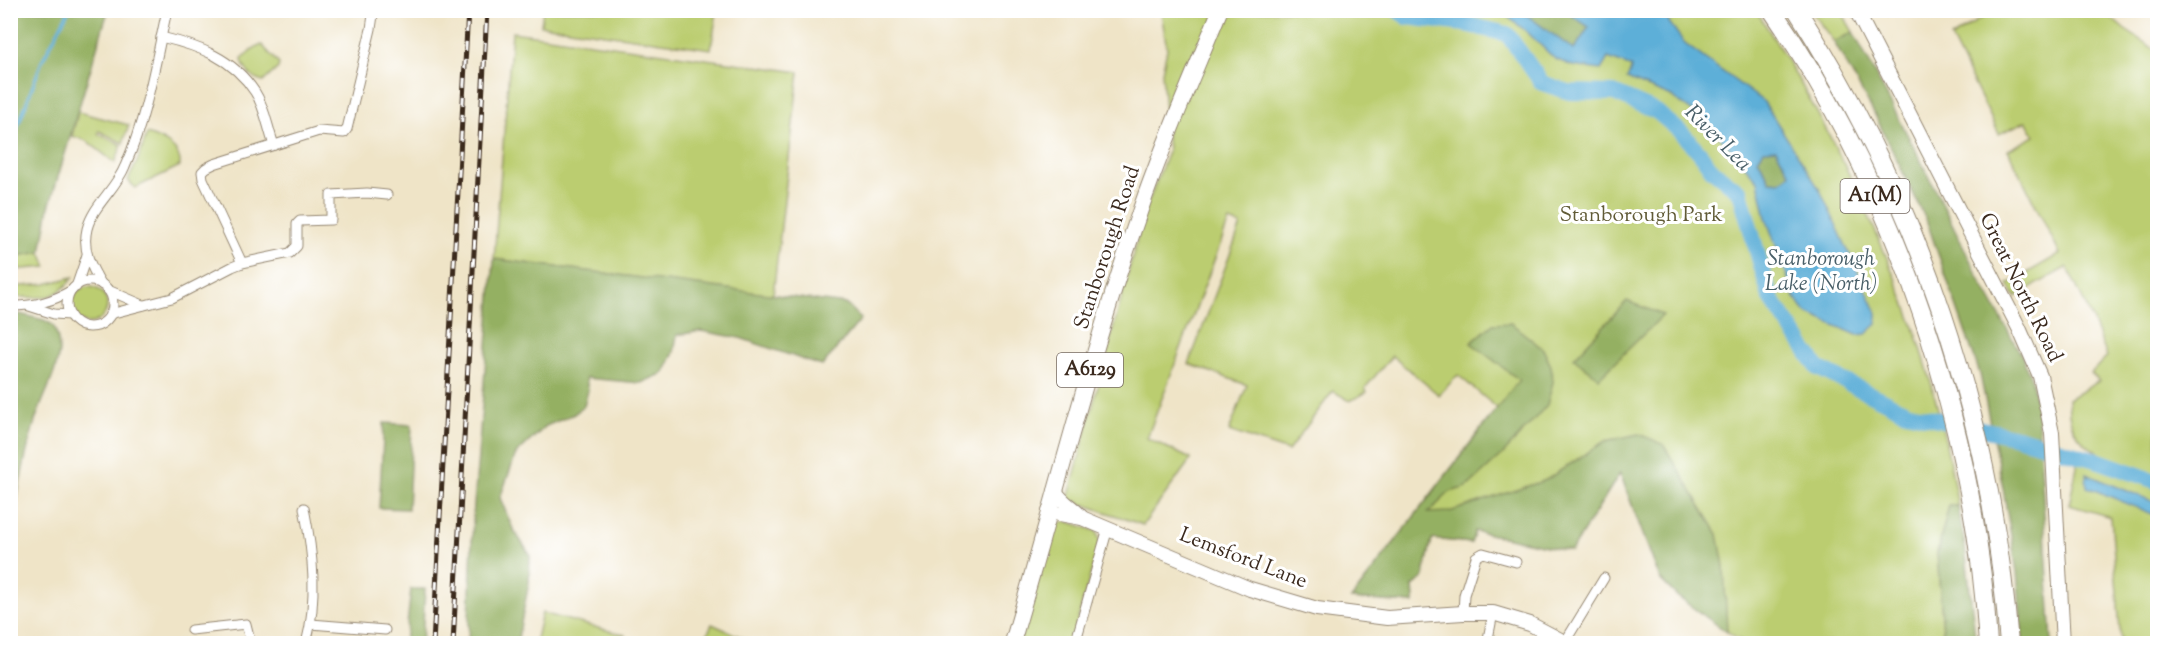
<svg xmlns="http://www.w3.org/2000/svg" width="2168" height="654" font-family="'Sorts Mill Goudy',serif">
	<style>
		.green { fill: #bbcd70; stroke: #7b7c47; stroke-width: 1.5 }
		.forest { fill: #94b062; stroke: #686d40; stroke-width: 1.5 }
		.water { fill: #5dafd8; stroke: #4c6c7b; stroke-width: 1.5; fill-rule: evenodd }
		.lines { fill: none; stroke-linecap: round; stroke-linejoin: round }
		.stream { stroke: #5dafd8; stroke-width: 3 }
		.river { stroke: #5dafd8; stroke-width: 16 }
		.street-casing { stroke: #958772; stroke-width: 11 }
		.secondary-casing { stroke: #958772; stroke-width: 16 }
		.primary-casing { stroke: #958772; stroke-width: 17 }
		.highway-casing { stroke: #958772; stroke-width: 20 }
		.street { stroke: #fff; stroke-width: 9 }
		.secondary { stroke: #fff; stroke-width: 14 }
		.primary { stroke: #fff; stroke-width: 15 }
		.highway { stroke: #fff; stroke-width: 18 }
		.rail-casing { stroke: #3b2a1e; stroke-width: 5 }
		.rail { stroke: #fff; stroke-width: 3; stroke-dasharray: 9; stroke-linecap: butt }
		.labels { text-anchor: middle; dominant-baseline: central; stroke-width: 6; stroke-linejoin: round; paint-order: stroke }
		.shield { fill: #fff; stroke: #766a62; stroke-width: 1.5 }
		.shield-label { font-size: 20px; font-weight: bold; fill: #3b2a1e }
		.park-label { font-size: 21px; fill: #615b37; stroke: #fff }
		.street-label { font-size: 21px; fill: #3b2a1e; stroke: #fff }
		.water-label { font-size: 22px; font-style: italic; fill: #495f68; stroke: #fff }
	</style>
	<rect width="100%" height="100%" fill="#fff"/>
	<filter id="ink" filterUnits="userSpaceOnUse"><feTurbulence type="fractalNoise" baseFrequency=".0167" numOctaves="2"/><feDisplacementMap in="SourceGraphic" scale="12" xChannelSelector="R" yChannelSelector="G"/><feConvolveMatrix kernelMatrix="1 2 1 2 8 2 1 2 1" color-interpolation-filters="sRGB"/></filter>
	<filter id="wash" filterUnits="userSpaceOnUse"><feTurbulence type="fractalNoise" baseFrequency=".008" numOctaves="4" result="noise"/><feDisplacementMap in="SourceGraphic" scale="24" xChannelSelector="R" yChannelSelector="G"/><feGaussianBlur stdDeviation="1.35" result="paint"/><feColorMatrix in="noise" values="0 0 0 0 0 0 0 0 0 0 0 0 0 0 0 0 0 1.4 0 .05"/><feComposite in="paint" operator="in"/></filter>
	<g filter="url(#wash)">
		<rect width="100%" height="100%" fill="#efe4c7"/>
		<g class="green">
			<path d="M543,10H717V11L711,49L541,25Z"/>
			<path d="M1756,10C1810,94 1856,180 1893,273C1906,304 1918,336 1927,368C1940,413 1950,459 1958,506H1949L1937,553L1944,643H1744L1678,597L1660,579L1620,473L1571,551L1475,531L1471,543L1432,539L1423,578L1413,586L1414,603L1351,599L1497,408L1458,375L1439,395L1392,356L1365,388L1367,392L1350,401L1333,391L1288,451L1229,431L1247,385L1189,364L1241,225L1229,221L1147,438L1191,459L1143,525L1068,499L1144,213L1168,152L1162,72L1167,49L1161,11Z"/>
			<path d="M1811,11H1841L1853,32L1834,42Z"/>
			<path d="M1992,11H2103L2124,29L2157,51V474C2128,465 2082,456 2071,422C2068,415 2069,406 2068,399L2099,381L2091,373L2107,356L2088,310L2067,267L2015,297L2008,284L2060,254L2008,150L2035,136L2026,121L1999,134L1951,38Z"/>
			<path d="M512,32L799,72L773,295L494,259Z"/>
			<path d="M262,45L279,64L278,68L263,82C253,80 243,69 242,59L257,46Z"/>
			<path d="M78,112L129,125L123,143L99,131L98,134L122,145L115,163L87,141L72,136Z"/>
			<path d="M147,134C161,139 182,147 180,166L135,188L128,180L137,162Z"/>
			<path d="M41,252L47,267L11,270V257Z"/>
			<path d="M73,277C56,303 37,297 11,297L10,287L46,284Z"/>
			<circle cx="89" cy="305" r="18"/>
			<path d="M2079,456L2157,482V643H2121L2111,517L2069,505Z"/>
			<path d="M1066,521L1096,531L1100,541L1071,643L1018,644L1054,526Z"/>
			<path d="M542,613L625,635L623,643H535Z"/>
			<path d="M712,624L754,643H703Z"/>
		</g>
		<g class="forest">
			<path d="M11,10L108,11L49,207L41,252L11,257Z"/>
			<path d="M1521,11H1565L1589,27L1574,50Z"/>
			<path d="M1853,32L1917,153L1981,282L2022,356L2032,381L2038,418L2052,643H2023L2017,572L2003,488L1980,374L1927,222L1874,113L1834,42Z"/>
			<path d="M1776,149L1790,175L1780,182L1770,181L1758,159L1764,150Z"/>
			<path d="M494,259L846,304L861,319L822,366L740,338L701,331L677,335L674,352L664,373L641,383L586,378L588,390L584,406L574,414L546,426L516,454L500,498L513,529L530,555L529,583L517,643H468L473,517Z"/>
			<path d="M1627,301L1663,315L1599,378L1574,358Z"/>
			<path d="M11,312L44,320L53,325C57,333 59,342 59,351C57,373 42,399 35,421C24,458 17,496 11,534Z"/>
			<path d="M1511,323L1543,349L1551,366L1553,382L1547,405L1503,454L1467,487L1450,492L1428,513L1449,512L1546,480L1605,441L1639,434L1663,444L1718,534L1724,566L1727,632L1678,597L1660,579L1620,473L1571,551L1475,531L1471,543L1432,539L1423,578L1413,586L1414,603L1351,599L1519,380L1471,343L1493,324Z"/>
			<path d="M384,423L412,425L408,509L379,508Z"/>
			<path d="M1949,506H1958L1965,546L1975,636L1948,639L1947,643L1944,644L1937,553Z"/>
			<path d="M411,589H425L422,643H405Z"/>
		</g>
		<g class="water">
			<path d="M1500,11H1521L1574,50L1589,27L1565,11H1661L1685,44L1764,102L1820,190L1877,313V324L1866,334L1857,335L1806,313L1795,298L1766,218L1758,181L1706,121L1672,97L1627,79L1632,67L1608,58L1601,70L1573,66L1555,59L1526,31ZM1776,149L1790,174L1780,182L1770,181L1758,159L1764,150Z"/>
			<path d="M2086,474L2157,503V516L2087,487Z"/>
		</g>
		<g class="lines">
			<path class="stream" d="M10,147L42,61L69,10"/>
			<path class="river" d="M1397,10L1407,17L1465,24L1507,34L1542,83L1569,92L1614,93L1657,112L1683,134L1700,153L1712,170L1740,192L1770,297L1818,368L1906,412L2017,437L2099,461L2158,482"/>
		</g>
	</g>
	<g filter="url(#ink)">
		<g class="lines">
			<defs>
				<g id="street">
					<path d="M161,37C199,46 233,58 255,92C265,107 268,129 274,145"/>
					<path d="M242,263L203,179L202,172L206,168L214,164L319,131L344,133L347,129L371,29L373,15L370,10"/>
					<circle cx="90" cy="304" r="23"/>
					<path d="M102,285C91,267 82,250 87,229C93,205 116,189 125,166C146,120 156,60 167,10"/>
					<path d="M76,287L87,255"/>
					<path d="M108,290L143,305"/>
					<path d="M10,306C34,306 52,302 72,290"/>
					<path d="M29,306L54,314L70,315"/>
					<path d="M110,314L172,298L232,267L242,263L290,253L297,246V224L300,221L331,220V195L367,193L387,195"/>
					<path d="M304,508C313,553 318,599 306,644"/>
					<path d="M1463,613L1464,595L1476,557L1483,553L1516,562"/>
					<path d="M311,624L385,630"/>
					<path d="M191,630L246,624L251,644"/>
					<path d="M1565,642L1604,578"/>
					<path d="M1075,644L1108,528"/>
					<path d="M1487,644L1493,613"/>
				</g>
				<g id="secondary">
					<path d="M1856,10L2019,328L2040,376L2052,433L2063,644"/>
					<path d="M1055,491C1064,505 1074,507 1082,518"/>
					<path d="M1049,512L1082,518L1250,589L1317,609L1387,618L1463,613H1493L1530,624L1568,644"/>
				</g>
				<path id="primary" d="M1012,644C1055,499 1091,351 1141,208C1164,141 1193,76 1220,10"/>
				<g id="highway">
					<path d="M1772,10C1896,190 1975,426 1988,644"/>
					<path d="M1797,10C1919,202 1992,417 2009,644"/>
				</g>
			</defs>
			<use href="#street" class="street-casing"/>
			<use href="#secondary" class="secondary-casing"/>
			<use href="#primary" class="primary-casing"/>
			<use href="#highway" class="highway-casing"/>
			<use href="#street" class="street"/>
			<use href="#secondary" class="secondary"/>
			<use href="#primary" class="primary"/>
			<use href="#highway" class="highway"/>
			<defs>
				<g id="rail">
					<path d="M433,644L468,10"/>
					<path d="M453,644L487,10"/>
				</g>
			</defs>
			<use href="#rail" class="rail-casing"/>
			<use href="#rail" class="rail"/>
		</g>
	</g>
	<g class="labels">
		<g class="shield">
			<rect x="1840.5" y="179" width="69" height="34" rx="4.5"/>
			<rect x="1057" y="353" width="66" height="34" rx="4.5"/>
		</g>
		<g class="shield-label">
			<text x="1875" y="196">A1(M)</text>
			<text x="1090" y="370">A6129</text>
		</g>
		<g class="park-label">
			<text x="1641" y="216">Stanborough Park</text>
		</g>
		<g class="street-label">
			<text transform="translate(1108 248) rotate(-72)">Stanborough Road</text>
			<text transform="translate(2020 288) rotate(64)">Great North Road</text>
			<text transform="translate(1243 559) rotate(21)">Lemsford Lane</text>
		</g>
		<g class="water-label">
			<text transform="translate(1717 139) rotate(45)">River Lea</text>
			<text x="1821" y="260">Stanborough<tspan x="1821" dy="25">Lake (North)</tspan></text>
		</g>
	</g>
	<rect width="2168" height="654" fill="none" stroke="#fff" stroke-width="36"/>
</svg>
